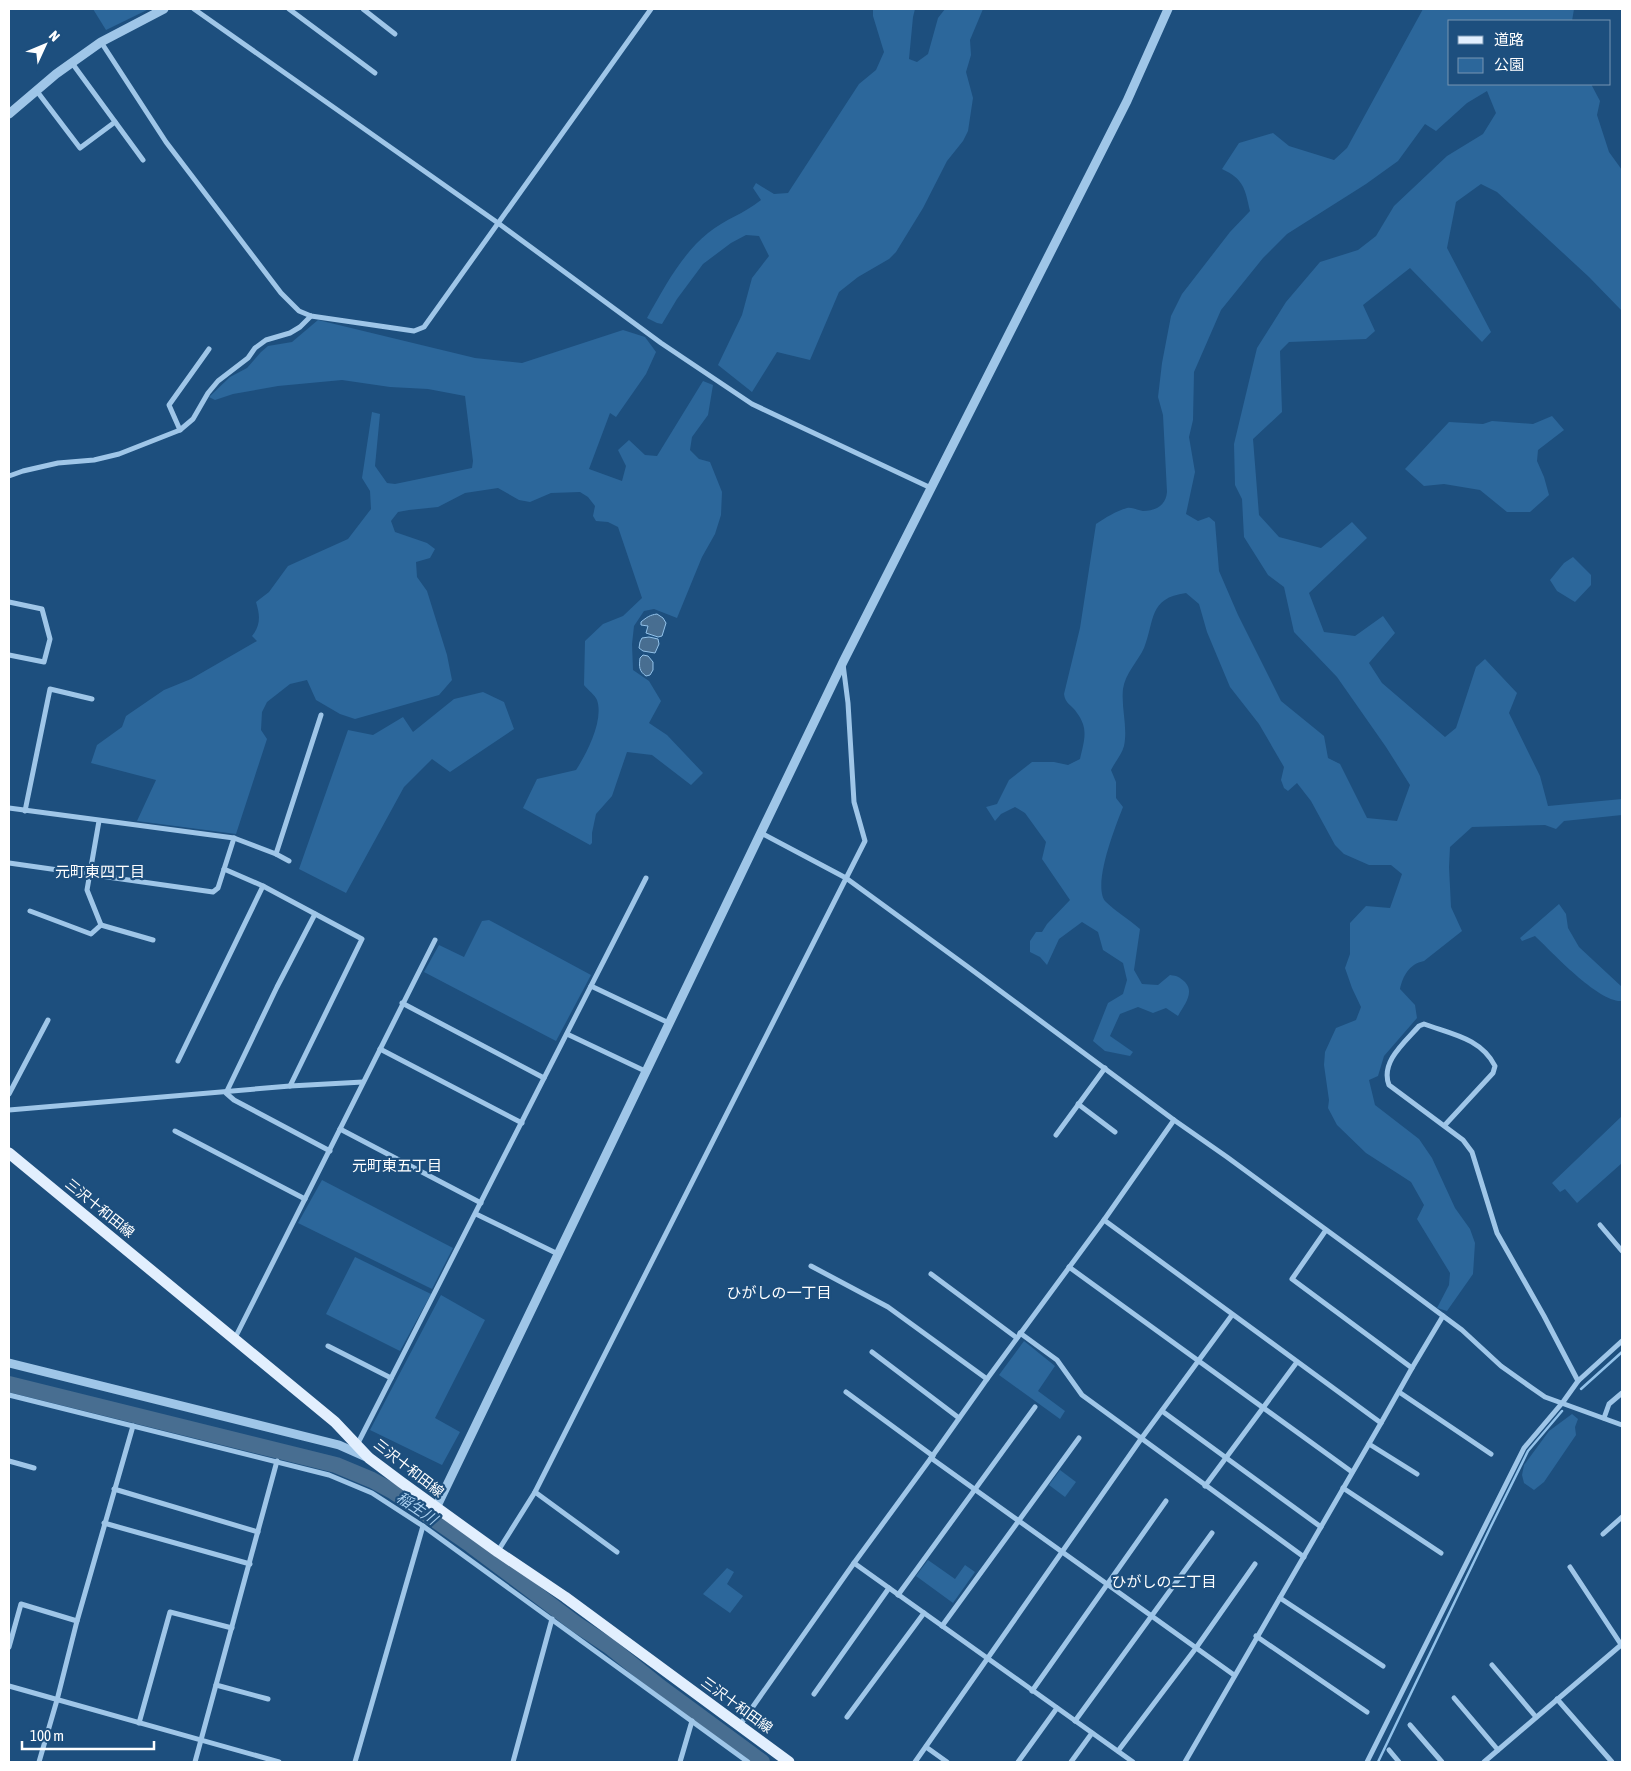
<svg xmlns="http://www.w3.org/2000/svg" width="1631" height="1771" font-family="'Asap Condensed','Noto Sans JP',sans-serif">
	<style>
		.green { fill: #2c679b; fill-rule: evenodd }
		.water { fill: #486e91; stroke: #92c2ea }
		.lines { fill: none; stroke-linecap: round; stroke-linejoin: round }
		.stream { stroke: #92c2ea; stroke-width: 2.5 }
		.river { stroke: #486e91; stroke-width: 16 }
		.minor { stroke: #9fc6e8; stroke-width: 5 }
		.tertiary { stroke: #9fc6e8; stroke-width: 9 }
		.primary { stroke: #e2effe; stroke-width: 11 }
		.labels { text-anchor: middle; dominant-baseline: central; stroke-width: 4.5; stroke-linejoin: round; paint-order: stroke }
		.street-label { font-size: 14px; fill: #fff; stroke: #1d4f7e }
		.neighbourhood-label { font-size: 15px; fill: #fff; stroke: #1d4f7e }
		.water-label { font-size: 15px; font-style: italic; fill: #aad0f0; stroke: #1d4f7e }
	</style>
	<rect width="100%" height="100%" fill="#1d4f7e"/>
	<g class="green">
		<path d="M93,9H149L106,30Z"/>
		<path d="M873,9H915L913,17L909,59L917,62L928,54L938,18L945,9H983L970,40L971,55L966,72L973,98L968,131L963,141L947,161L923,208L896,252L889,259L858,277L839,292L810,360L777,352L752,392L718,365L742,315L752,278L769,256L759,236L746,235L731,243L703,264L677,299L662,324L657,323L647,318C664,288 681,255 708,233C725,219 744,214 761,200L753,188L756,183L774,194L788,193L859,84L876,70L884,52L873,16Z"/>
		<path d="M1423,9H1574L1572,21H1450V84H1591L1600,101L1597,115L1609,152L1622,170V311L1589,277L1497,192L1481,184L1456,202L1447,248L1491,332L1482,342L1410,268L1363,305L1375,331L1366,339L1289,342L1280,351L1282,412L1253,439L1259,515L1279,537L1321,548L1352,522L1367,538L1309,593L1324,632L1355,636L1383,616L1395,633L1369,663L1382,683L1445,737L1456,728L1476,667L1485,659L1517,693L1509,713L1540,776L1548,806L1622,799V815L1564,821L1556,829L1545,825L1472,827L1450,847L1449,867L1451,907L1462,931L1424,961C1409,964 1403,976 1400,989L1415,1005L1417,1018L1384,1056L1378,1076L1369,1080L1375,1105L1419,1139L1432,1158L1455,1208L1470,1229L1475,1243L1473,1274L1447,1311L1437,1308L1449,1285L1450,1273L1417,1219L1424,1205L1411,1182L1366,1153L1337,1125L1328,1108L1329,1100L1324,1065L1325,1052L1336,1028L1356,1020L1361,1007L1352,988L1345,968L1350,954V923L1366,906L1390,908L1402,874L1391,865H1369L1344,854L1335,845L1311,801L1297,783L1288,791L1284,788L1281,780L1284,767L1259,724L1230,687L1207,632L1199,604L1186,593C1148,598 1155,621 1144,648C1138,661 1125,674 1123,689C1121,708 1128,727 1124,746C1122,754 1115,762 1111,770L1116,782V798L1123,807C1116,825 1091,887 1106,902C1116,912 1129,919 1140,929L1134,970L1142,984L1158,985L1170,975C1178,976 1179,977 1185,982C1195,993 1184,1005 1178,1016L1166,1008L1153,1013L1138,1007L1120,1014L1110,1036L1133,1052L1130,1056L1105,1051L1093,1041L1108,1003L1123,994L1127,980L1123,963L1103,950L1098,932L1082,922L1059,939L1047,965L1040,957L1030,952V941L1036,932H1042L1047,924L1070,900L1042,859L1046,842L1025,813L1015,807L1001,814L995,821L986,807L997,804L1009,780L1032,762H1054L1068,765L1080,759C1084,741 1089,729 1077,713C1072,705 1065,704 1064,694L1080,628L1096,524C1105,518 1116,511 1127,508C1132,507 1137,510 1143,511C1156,511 1166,505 1167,492L1163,415L1158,397L1162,363L1171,316L1182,294L1230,232L1250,211C1245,189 1244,179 1222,169L1239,143L1273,133L1289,146L1334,160L1347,148ZM1487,91L1496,113L1483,134L1447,156L1394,206L1376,236L1358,250L1320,262L1286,302L1257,348L1234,444L1235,485L1242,499L1244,537L1268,575L1284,587L1294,632L1337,677L1386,747L1410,785L1397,821L1367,818L1340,764L1328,758L1324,736L1281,701L1238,615L1219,571L1215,522L1209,517L1198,521L1186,514L1195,472L1189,437L1193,420L1194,372L1221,310L1263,258L1287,234L1366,184L1398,161L1425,124L1436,131L1467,103Z"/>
		<path d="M318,320L475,358L522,363L623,330L645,337L656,352L646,374L616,417L610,413L589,469L622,481L626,466L618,450L629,440L645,455L657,456L703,381L713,385L708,415L692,437L690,450L699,459L710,462L722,492L721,515L715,534L702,557L677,618L654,609L644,611L634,626L632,644L633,670L649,681L661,701L649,723L667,735L703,773L691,785L652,755L627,752L612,796L596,814L592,833V843L590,845L523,808L537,779L576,770C587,753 604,720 597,700C595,695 588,690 584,685L585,641L603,624L623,616L642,598L618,527L608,522L596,521L593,516L595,506L588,497L580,492L551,493L530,502L519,500L498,488L465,493L438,507L409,510L398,512L391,521L395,532L427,543L435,549L430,558L416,562L417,577L427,591L447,655L452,680L439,695L355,719L340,714L316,700L307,680L290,684L267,702L262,712L261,730L267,739L236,834L137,821L156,780L91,763L97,745L122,727L126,716L164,690L191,679L257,641L252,636C261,625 260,615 256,602L269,592L288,566L348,539L371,509L370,491L362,478L372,412L380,414L375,466L387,483L395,484L472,468L473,461L465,396L428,389L390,387L342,380L278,386L233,394L215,400L209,397L230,377L247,368L261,352L268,346L292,342Z"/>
		<path d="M1552,416L1564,430L1538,450L1537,461L1544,477L1549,495L1530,512H1507L1480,490L1444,484L1424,486L1405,469L1449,422L1483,424L1492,421L1533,424Z"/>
		<path d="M1573,557L1591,575V585L1575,602L1557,591L1550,580L1564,563Z"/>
		<path d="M483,692L504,702L514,729L450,772L432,759L404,787L346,893L299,869L348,730L373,735L403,717L413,732L454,699Z"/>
		<path d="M1559,904L1566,914L1568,928L1579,947L1622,987V1001C1599,1003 1553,953 1535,936L1522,941L1520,938Z"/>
		<path d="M489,920L591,975L556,1041L424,972L439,945L464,957L482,921Z"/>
		<path d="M1622,1116V1163L1577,1203L1565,1189L1560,1192L1552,1183Z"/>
		<path d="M322,1180L453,1248L432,1289L298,1223Z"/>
		<path d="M355,1257L431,1294L400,1351L326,1314Z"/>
		<path d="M441,1295L485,1320L435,1418L460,1432L442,1465L370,1430Z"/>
		<path d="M1024,1341L1055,1366L1038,1391L1065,1411L1060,1419L999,1375Z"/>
		<path d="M1572,1414L1578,1419L1575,1427L1576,1435L1544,1482L1534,1490L1524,1483L1522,1475L1524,1465L1549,1431Z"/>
		<path d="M1060,1470L1076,1482L1065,1497L1049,1485Z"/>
		<path d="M928,1560L955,1579L965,1565L975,1572L953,1603L916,1576Z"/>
		<path d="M727,1568L734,1572L727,1584L743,1596L730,1613L703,1594Z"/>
	</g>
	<g class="water">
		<path d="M657,614L663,618L666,623L662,636L658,637L646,633L648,626L641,625V622C647,617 650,615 657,614Z"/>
		<path d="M649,637L658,639L659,644L655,653L643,651L639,648L640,642L642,638Z"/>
		<path d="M643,655L648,656L653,662V670L650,675L646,676C639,671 639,667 640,658Z"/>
	</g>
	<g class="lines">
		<g class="stream">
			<path d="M1581,1389L1622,1352"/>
			<path d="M1378,1762L1491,1526L1528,1451L1562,1411"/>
		</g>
		<path class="river" d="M9,1384L336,1465L372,1480L394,1492L418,1508L471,1545L576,1624L609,1646L660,1687L762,1762"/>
		<g class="minor">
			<path d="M194,9L498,223L661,343L752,404L931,488"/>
			<path d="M289,9L375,73"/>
			<path d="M363,9L395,34"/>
			<path d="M101,42L166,142L281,293L299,311L311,316L414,331L424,327L651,9"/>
			<path d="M72,63L143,160"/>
			<path d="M36,90L80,148L115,122"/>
			<path d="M180,430L169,405L209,349"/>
			<path d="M9,476L23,471L58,463L94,460L119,454L180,430L193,419L208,393L218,381L248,358L255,348L266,340L290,333L300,327L311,316"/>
			<path d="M9,602L42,609L50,639L44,662L9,655"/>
			<path d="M9,808L234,838L218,888L213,892L9,863"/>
			<path d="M25,811L50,689L92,699"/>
			<path d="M761,833L846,878L968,967L1174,1120L1227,1157L1392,1278L1462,1330L1501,1366L1532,1388L1545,1397L1622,1425"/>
			<path d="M234,838L276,854L321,715"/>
			<path d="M276,854L289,861"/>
			<path d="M224,869L263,886L362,939L290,1086L363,1082"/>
			<path d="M30,911L91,934L101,925L87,890L99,821"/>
			<path d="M315,914L277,987L226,1093L234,1100L330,1151"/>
			<path d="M101,925L153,940"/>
			<path d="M591,986L669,1023"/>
			<path d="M402,1003L544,1078"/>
			<path d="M567,1034L645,1071"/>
			<path d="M380,1049L522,1123"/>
			<path d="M178,1061L263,886"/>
			<path d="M9,1094L48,1020"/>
			<path d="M1078,1104L1115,1132"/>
			<path d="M9,1110L290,1086"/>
			<path d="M1444,1126L1493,1073L1495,1066C1481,1038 1451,1034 1424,1024L1419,1026C1405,1042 1380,1062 1389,1085L1463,1140L1472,1152L1497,1233L1544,1316L1578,1381"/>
			<path d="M340,1129L481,1203"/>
			<path d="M175,1131L305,1199"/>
			<path d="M1056,1135L1105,1068"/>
			<path d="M476,1214L558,1254"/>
			<path d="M1104,1220L1381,1423"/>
			<path d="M1600,1225L1622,1251"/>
			<path d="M1326,1230L1292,1279L1412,1368"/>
			<path d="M811,1266L888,1307L987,1379"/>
			<path d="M1069,1267L1352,1472"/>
			<path d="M931,1274L1017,1338"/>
			<path d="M1020,1333L1057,1360L1082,1395L1304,1557"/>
			<path d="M235,1338L435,940"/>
			<path d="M328,1346L391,1378"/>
			<path d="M872,1352L959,1418"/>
			<path d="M846,1392L933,1456"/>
			<path d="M1399,1392L1491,1454"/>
			<path d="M9,1395L329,1475L372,1493L423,1526L748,1762"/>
			<path d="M1162,1411L1321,1527"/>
			<path d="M1604,1418L1609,1404L1622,1393"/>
			<path d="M1369,1444L1417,1474"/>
			<path d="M357,1445L646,878"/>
			<path d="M931,1458L1234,1675"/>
			<path d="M9,1461L34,1468"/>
			<path d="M1205,1486L1297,1362"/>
			<path d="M1343,1488L1441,1553"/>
			<path d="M114,1489L258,1532"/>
			<path d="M535,1492L617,1552"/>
			<path d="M104,1523L250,1564"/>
			<path d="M1603,1534L1622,1517"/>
			<path d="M498,1551L535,1492L865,841L854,802L848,703L843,664"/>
			<path d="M854,1563L1133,1762"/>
			<path d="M1570,1567L1622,1646"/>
			<path d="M898,1595L1035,1407"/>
			<path d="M1280,1598L1383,1666"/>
			<path d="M942,1626L1079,1438"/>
			<path d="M1256,1636L1367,1712"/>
			<path d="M9,1647L21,1604L77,1621"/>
			<path d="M1492,1665L1536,1717"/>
			<path d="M216,1685L268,1699"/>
			<path d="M9,1686L279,1762"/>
			<path d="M1032,1691L1166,1501"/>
			<path d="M814,1694L889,1588"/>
			<path d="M1454,1698L1498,1750"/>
			<path d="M1557,1699L1612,1762"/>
			<path d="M847,1717L924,1613"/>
			<path d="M1075,1721L1212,1533"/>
			<path d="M139,1723L170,1612L232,1628"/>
			<path d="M740,1725L854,1563L931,1458L987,1379L1104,1220L1174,1120"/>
			<path d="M1410,1725L1442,1762"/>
			<path d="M926,1747L947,1762"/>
			<path d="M1389,1750L1399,1762"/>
			<path d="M1118,1751L1196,1648L1255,1564"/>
			<path d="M39,1762L57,1700L77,1621L133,1426"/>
			<path d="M195,1762L277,1461"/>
			<path d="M355,1762L423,1526"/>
			<path d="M513,1762L552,1619"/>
			<path d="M680,1762L692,1721"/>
			<path d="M915,1762L1141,1439L1232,1315"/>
			<path d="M1018,1762L1057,1708"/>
			<path d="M1071,1762L1092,1733"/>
			<path d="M1185,1762L1381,1423L1412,1368L1443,1316"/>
			<path d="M1367,1762L1524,1448L1563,1402L1578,1381L1622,1341"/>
			<path d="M1484,1762L1621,1645"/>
		</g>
		<g class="tertiary">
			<path d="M9,114L56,74L101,42L164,9"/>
			<path d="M9,1363L339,1445L366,1457"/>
			<path d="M436,1508L843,662L1127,101L1168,9"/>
		</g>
		<path class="primary" d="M9,1153L335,1422L369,1458L401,1482L498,1552L565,1597L789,1762"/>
	</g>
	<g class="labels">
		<g class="street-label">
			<text transform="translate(100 1208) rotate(39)">三沢十和田線</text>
			<text transform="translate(409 1468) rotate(38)">三沢十和田線</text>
			<text transform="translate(737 1705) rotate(36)">三沢十和田線</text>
		</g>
		<g class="neighbourhood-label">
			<text x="100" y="871">元町東四丁目</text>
			<text x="397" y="1165">元町東五丁目</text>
			<text x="779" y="1292">ひがしの一丁目</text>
			<text x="1164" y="1581">ひがしの二丁目</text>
		</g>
		<g class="water-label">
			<text transform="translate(417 1508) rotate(34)">稲生川</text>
		</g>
	</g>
	<rect width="1631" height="1771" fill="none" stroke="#ffffff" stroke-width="20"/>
	<rect x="1448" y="20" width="162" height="65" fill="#1d4f7e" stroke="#7795b2"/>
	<rect x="1458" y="36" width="25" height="8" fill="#e2effe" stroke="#7795b2"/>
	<text x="1494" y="45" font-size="15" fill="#ffffff">道路</text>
	<rect x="1458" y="58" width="25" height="15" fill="#2c679b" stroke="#7795b2"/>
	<text x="1494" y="70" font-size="15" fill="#ffffff">公園</text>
	<g transform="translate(45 45) rotate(46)" stroke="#1d4f7e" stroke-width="4" paint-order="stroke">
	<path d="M0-4L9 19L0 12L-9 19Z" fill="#ffffff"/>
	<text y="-8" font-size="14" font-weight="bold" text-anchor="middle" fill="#ffffff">N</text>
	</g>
	<path d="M22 1741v8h132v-8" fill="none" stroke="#ffffff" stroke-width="2.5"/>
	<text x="30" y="1741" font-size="15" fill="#ffffff" stroke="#1d4f7e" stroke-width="4" paint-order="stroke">100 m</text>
</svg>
